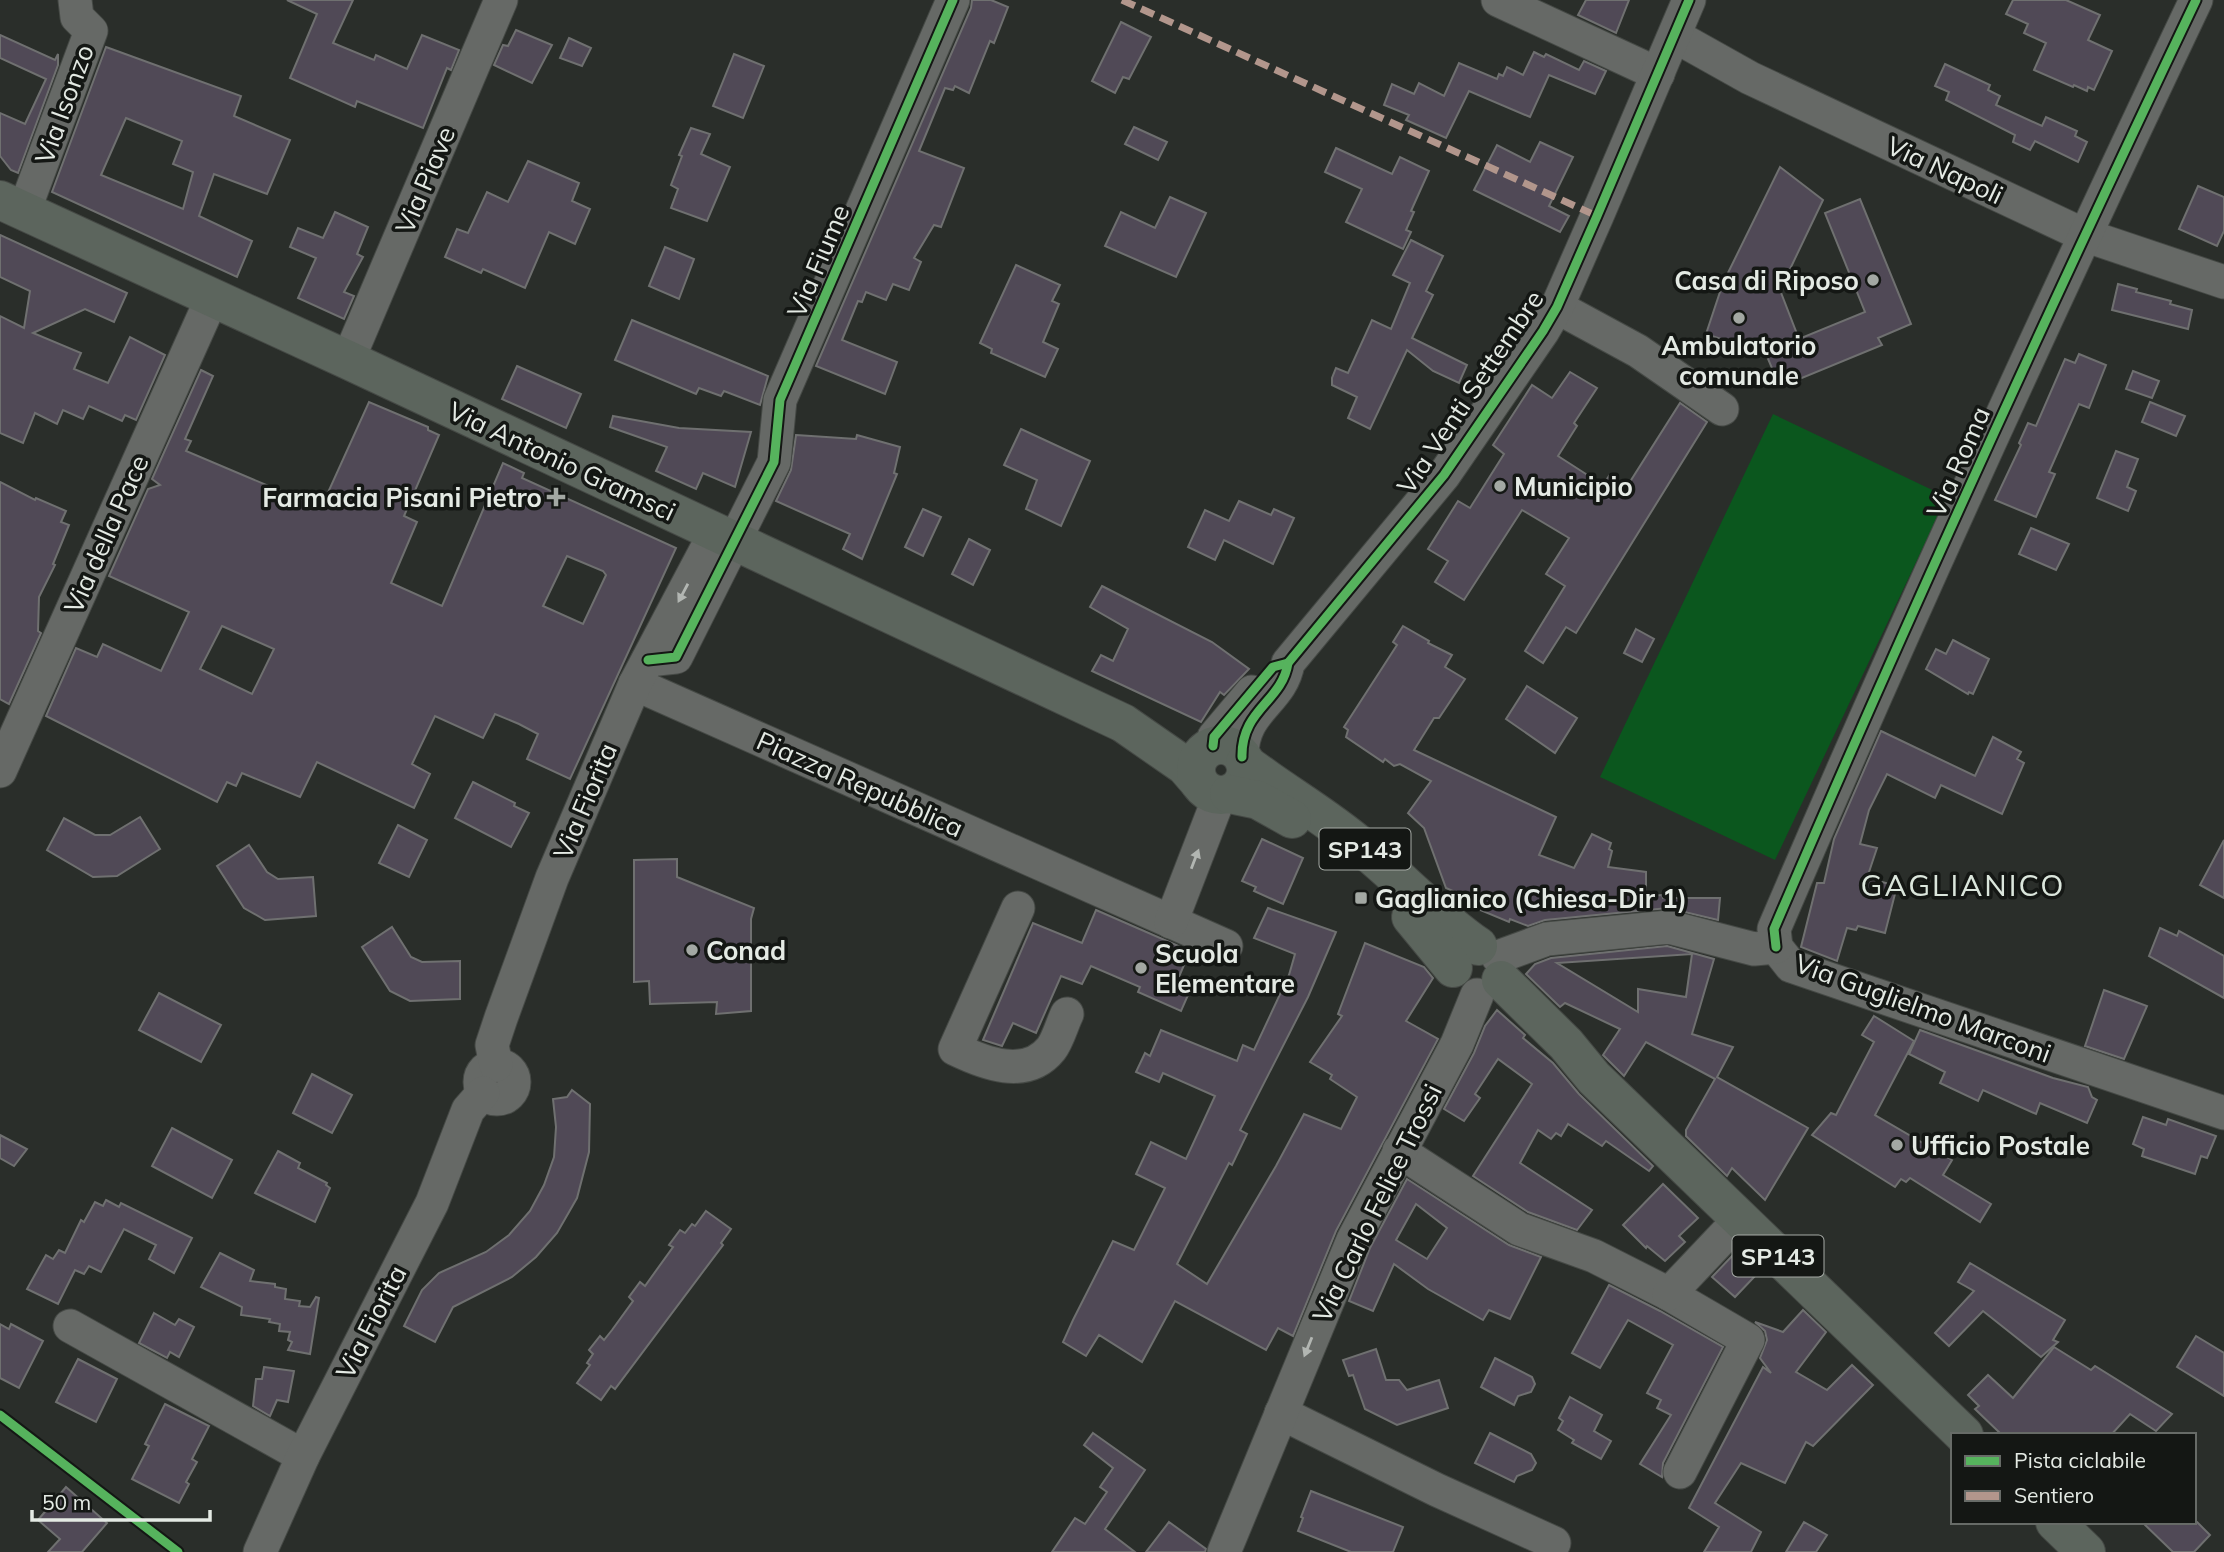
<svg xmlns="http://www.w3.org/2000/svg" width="2224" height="1552" font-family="Mulish,sans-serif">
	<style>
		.green { fill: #0b571e }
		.building { fill: #504956; stroke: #6f7070; stroke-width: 2; fill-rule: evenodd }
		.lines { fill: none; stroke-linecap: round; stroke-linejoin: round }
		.minor-casing { stroke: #454945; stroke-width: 35 }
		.major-casing { stroke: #454945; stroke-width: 40 }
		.minor { stroke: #666966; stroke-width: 33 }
		.major { stroke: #5c655d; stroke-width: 38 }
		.quiet { stroke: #b2968c; stroke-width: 7; stroke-dasharray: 14 7; stroke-linecap: butt }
		.cycleway-casing { stroke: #141714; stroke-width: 13 }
		.cycleway { stroke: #56b35d; stroke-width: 9 }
		.oneway { fill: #b2b6b2 }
		.poi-dot { fill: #a3a8a3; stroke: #141714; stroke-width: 2.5 }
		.labels { text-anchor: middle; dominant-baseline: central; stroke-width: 7; stroke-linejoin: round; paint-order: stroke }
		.shield { fill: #141714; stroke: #a6aba6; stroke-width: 2 }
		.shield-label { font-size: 24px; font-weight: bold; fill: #e4eae4 }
		.street-label { font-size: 26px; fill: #e4eae4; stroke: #141714 }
		.poi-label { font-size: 26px; font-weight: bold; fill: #e4eae4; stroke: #141714; text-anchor: start }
		.quarter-label { font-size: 30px; letter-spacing: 2px; fill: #dbe6dc; stroke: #141714 }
	</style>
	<rect width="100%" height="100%" fill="#2a2e2a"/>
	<path class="green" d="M1773,414L1947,497L1775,860L1600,777Z"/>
	<g class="building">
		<path d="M287,0H353L333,43L374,60L376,55L407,69L422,35L459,50L451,70L447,68L423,128L357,101L355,107L290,78L317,14Z"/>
		<path d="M972,0H991L1008,7L994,43L990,41L969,93L955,86L953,90L945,88L919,151L964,168L941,227L934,225L914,258L921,262L909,290L893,284L886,300L866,292L862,302L858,301L842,340L897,362L885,394L816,366L971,8Z"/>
		<path d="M1586,0H1629L1616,33L1578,15Z"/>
		<path d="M2013,0H2066L2100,15L2088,40L2112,51L2094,90L2088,87L2087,91L2074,85L2073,87L2034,70L2046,43L2024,33L2028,24L2006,14Z"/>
		<path d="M1121,22L1151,37L1129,79L1123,77L1115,93L1092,81Z"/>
		<path d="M516,30L552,45L532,83L494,65L503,45L508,46Z"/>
		<path d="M0,35L55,60L58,54V65L18,173L11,170L0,156V113L25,124L46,79L0,58Z"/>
		<path d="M569,38L591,48L582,66L560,58Z"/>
		<path d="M106,47L241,96L234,116L290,140L267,194L214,174L199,216L252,241L237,277L52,192ZM126,118L182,141L173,164L193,172L183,209L101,175Z"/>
		<path d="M1534,52L1544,57L1546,54L1579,70L1584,61L1606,71L1595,94L1549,75L1530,117L1469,91L1446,138L1406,120L1409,115L1384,105L1392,84L1414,94L1419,83L1444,96L1459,63L1497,79L1499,74L1503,76L1507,67L1523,75Z"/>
		<path d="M734,54L764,66L743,118L713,106Z"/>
		<path d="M1945,64L1990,85L1988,90L2000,96L1996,105L2042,126L2046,117L2077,131L2075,136L2087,142L2078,162L2035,141L2030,150L2013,142L2015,135L1946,100L1949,92L1935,86Z"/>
		<path d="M1134,127L1167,142L1158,160L1125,144Z"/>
		<path d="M691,128L710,134L701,154L730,167L707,221L671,208L678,189L671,185L682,156L679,155Z"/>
		<path d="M1540,142L1573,157L1549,206L1569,216L1560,232L1474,190L1497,145L1530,162Z"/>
		<path d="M1336,148L1392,174L1400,157L1429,171L1411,211L1414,212L1406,230L1411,232L1403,249L1346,222L1362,189L1325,172Z"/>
		<path d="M528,161L579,183L572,201L590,209L575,244L549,232L525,288L483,269L481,273L445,257L457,229L468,233L487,192L508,202Z"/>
		<path d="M1780,167L1823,200L1780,290L1799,339L1865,312L1825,213L1860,199L1911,324L1878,338L1882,345L1780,387L1766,354L1706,334L1723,283Z"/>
		<path d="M2198,186L2224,197V231L2217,246L2179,229Z"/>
		<path d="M1170,197L1206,213L1176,277L1105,246L1121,212L1155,228Z"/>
		<path d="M335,212L368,227L357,254L363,257L344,292L354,296L344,319L298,298L316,258L290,247L298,228L323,238Z"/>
		<path d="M0,235L127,293L114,322L85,309L33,333L81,353L74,369L108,383L130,337L165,355L136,420L125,415L122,421L89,406L83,419L63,410L57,424L35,413L23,443L0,433V316L24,328L30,291L0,277Z"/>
		<path d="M1411,240L1443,256L1426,291L1433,295L1412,338L1467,365L1459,383L1433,371L1407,350L1370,429L1348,418L1357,397L1332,385V378L1336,368L1348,373L1372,320L1391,329L1410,283L1393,275Z"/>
		<path d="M665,247L694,259L679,299L649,286Z"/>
		<path d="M1016,265L1060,285L1052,301L1059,304L1043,342L1058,349L1045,377L991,353L992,349L980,343Z"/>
		<path d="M2118,284L2137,289L2136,292L2171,301L2170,304L2192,310L2188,329L2112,310Z"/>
		<path d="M632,320L768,376L760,405L724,391L721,396L699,388L696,394L615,360Z"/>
		<path d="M2079,354L2106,365L2089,408L2079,404L2049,472L2055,474L2036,517L1995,500L2021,445L2019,443L2028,423L2036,426L2065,359L2075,363Z"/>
		<path d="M517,366L581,394L566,428L502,399Z"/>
		<path d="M201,370L213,376L185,439L191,441L186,451L321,508L369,402L428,427V430L439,435L404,516L417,522L391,583L442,606L503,463L524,473L522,478L676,548L570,779L527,759L538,734L519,724L495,714L483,738L435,716L412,764L430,774L414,808L317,762L300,797L242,773L236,786L227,782L217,802L46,716L76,648L97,657L103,644L161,671L189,612L109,576L148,489L160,485L152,479ZM567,556L603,571L606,575L583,624L543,606ZM222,626L274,649L252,694L200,669Z"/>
		<path d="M2133,371L2159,381L2152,398L2126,389Z"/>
		<path d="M1570,372L1597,388L1574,423L1577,426L1558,456L1603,485L1609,476L1626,488L1680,403L1707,422L1576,633L1566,627L1543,663L1525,651L1565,586L1546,574L1569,538L1522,510L1464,600L1435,582L1448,561L1428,549L1458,501L1470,508L1504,454L1493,445L1532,385L1552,398Z"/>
		<path d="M2150,402L2185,416L2176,436L2142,422Z"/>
		<path d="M613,416L679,428L751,432L735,487L703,473L696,489L656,471L667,447L610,427Z"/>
		<path d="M1021,429L1090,461L1061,526L1026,509L1037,480L1004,465Z"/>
		<path d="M796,435L856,439L857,435L900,447L894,473L897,474L862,559L843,549L850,534L776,501L791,470Z"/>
		<path d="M2116,451L2138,459L2127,487L2136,491L2128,511L2097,498Z"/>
		<path d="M0,482L35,500L36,498L66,511L61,522L69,525L53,564L55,565L39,597L38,631L41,633L9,704L0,699Z"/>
		<path d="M1239,501L1271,515L1274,509L1294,518L1273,564L1224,540L1215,560L1188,547L1205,510L1229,521Z"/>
		<path d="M923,509L941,517L923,556L905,547Z"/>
		<path d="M2031,528L2069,544L2056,570L2019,554Z"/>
		<path d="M969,539L990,550L973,585L952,574Z"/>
		<path d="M1102,586L1212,642L1249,669L1224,695L1220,692L1201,722L1092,671L1101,655L1113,661L1128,629L1090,607Z"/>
		<path d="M1403,626L1429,641L1428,643L1452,655L1445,667L1465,679L1439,718H1434L1414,750L1556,817L1539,855L1574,868L1592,834L1611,843L1609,849L1612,851L1608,867L1646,872V896L1662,895L1663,898H1720L1718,920L1668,908L1545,920L1528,926L1510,919L1509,922L1461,902L1464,896L1446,888L1424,828L1408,813L1431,781L1400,764L1394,766L1385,759L1383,762L1346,737L1348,730L1344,727L1397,645L1393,642Z"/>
		<path d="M1636,629L1654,639L1642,662L1624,653Z"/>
		<path d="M1953,640L1989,659L1973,694L1969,692L1968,694L1926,669L1936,649L1946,654Z"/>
		<path d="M1527,686L1577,718L1555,753L1506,719Z"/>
		<path d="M1881,731L1975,776L1993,737L2021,752L2017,759L2024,763L2002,814L1941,785L1935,798L1887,774L1869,810L1860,844L1877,848L1867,878L1897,886L1885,933L1858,926L1856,930L1847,928L1837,961L1801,947L1817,883H1824L1834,839Z"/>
		<path d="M473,782L515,803L514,806L529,813L511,847L455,818Z"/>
		<path d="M140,817L160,849L117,876L93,877L47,850L64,818L95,835H110Z"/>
		<path d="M398,825L427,840L409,877L379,863Z"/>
		<path d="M1262,839L1303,858L1283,904L1254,891L1256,887L1242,881Z"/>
		<path d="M2224,840V898L2200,885Z"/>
		<path d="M249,845L267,872L278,879L313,877L316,916L265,920L244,908L217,866Z"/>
		<path d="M677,859V877L754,908L751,919V1011L716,1014L717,1002L650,1004L649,981L634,982V860Z"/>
		<path d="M1268,908L1336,932L1308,997L1240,1130L1247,1134L1232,1165L1229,1163L1177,1264L1207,1284L1276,1166L1304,1114L1341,1129L1357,1097L1330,1079L1332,1075L1310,1062L1342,1016L1338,1014L1365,943L1424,967L1433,978L1406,1021L1438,1039L1336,1231L1293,1336L1278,1328L1266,1350L1175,1301L1142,1362L1099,1335L1086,1356L1063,1342L1073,1320L1113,1241L1134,1250L1165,1188L1136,1174L1151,1142L1186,1159L1215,1096L1163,1073L1159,1082L1136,1072L1145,1053L1150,1056L1161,1030L1237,1061L1243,1045L1254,1050L1289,975L1295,954L1254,938Z"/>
		<path d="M1096,910L1190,951L1178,979L1192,986L1181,1011L1138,992L1140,987L1091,966L1082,984L1061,976L1036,1033L1013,1023L1002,1046L983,1040L1033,923L1082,943Z"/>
		<path d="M392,927L411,957L422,962L460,961V999L410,1001L390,991L362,947Z"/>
		<path d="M2160,928L2177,936L2179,931L2224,956V998L2149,956Z"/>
		<path d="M1667,946L1714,959L1692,1034L1733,1047L1717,1077L1808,1128L1765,1200L1732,1168L1727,1176L1686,1136V1130L1715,1079L1646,1042L1624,1076L1603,1055L1620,1029L1565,1003L1560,1007L1526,974L1535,964L1551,958ZM1692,954L1686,997L1638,989V1012L1557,963Z"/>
		<path d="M2104,990L2147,1006L2124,1059L2085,1046Z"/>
		<path d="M159,993L221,1025L201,1062L139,1030Z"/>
		<path d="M1497,1010L1525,1035L1523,1038L1553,1063L1579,1094L1653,1166L1649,1171L1606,1141L1602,1146L1568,1124L1561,1136L1556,1133L1551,1139L1538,1130L1520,1163L1592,1210L1577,1230L1528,1212L1473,1176L1532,1084L1498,1059L1475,1094L1480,1098L1464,1121L1444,1109L1474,1053L1485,1026Z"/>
		<path d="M1874,1016L1914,1041L1875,1115L1952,1160L1943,1175L1991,1204L1980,1222L1910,1178L1906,1182L1901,1179L1895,1187L1812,1135L1831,1113L1836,1115L1874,1042L1862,1035Z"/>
		<path d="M1920,1030L2053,1078L2088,1087L2092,1097L2097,1100L2087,1123L2040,1103L2036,1114L1983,1090L1978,1101L1940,1083L1945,1072L1909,1054Z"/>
		<path d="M312,1074L352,1095L332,1133L293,1113Z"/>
		<path d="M572,1090L590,1104L589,1152L577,1198L557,1233L536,1257L512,1277L453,1307L435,1342L404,1326L422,1290L439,1273L486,1252L509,1235L530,1211L544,1185L554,1157L556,1127L553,1099L567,1097Z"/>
		<path d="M2143,1117L2166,1125L2168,1119L2216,1136L2207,1158L2201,1156L2195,1174L2142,1156L2144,1149L2133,1144Z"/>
		<path d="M172,1128L232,1160L212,1198L152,1166Z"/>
		<path d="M0,1135L27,1149L14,1166L0,1158Z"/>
		<path d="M278,1151L300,1163L298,1168L327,1183L326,1185L330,1188L315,1222L255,1193Z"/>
		<path d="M1407,1179L1509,1245L1541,1257L1510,1319L1489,1310L1483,1320L1428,1289L1394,1264L1373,1311L1349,1301L1370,1248ZM1416,1204L1447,1228L1427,1259L1396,1240Z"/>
		<path d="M1663,1184L1698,1218L1679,1236L1685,1242L1665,1261L1647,1246L1646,1248L1623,1225Z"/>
		<path d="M106,1200L119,1207L121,1203L192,1238L174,1273L149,1259L156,1245L124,1229L101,1272L89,1266L84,1274L75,1270L58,1304L27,1289L46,1255L53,1259L59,1250L65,1253L81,1220L84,1222L95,1202L103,1206Z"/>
		<path d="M706,1211L731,1229L721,1243L723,1245L615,1389L611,1386L601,1400L577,1383L590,1365L587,1363L593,1354L589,1350L600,1336L604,1340L612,1330L633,1301L629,1297L640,1282L645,1286L673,1247L669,1245L680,1230L685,1233L692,1224L695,1226Z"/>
		<path d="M220,1253L254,1270L250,1281L275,1284V1287L286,1289L285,1299L300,1301L299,1306L310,1307L316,1297L319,1298L310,1354L288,1350L292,1342L288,1340L290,1332L279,1331L280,1324L269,1322L270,1319L241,1315L242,1307L201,1287Z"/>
		<path d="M1734,1254L1756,1275L1735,1297L1712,1277Z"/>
		<path d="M1970,1263L2065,1320L2053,1340L2058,1342L2041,1357L1983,1311L1949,1346L1935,1333L1974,1291L1958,1282Z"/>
		<path d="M1609,1285L1660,1311L1723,1347L1663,1463L1662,1477L1640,1464L1671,1415L1657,1408L1661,1400L1647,1393L1673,1345L1628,1320L1600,1368L1572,1353Z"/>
		<path d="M1803,1310L1826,1332L1796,1372L1827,1390L1852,1365L1873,1385L1813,1446L1806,1442L1785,1483L1741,1463L1715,1503L1761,1532L1751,1552H1704L1719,1527L1689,1508L1763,1367L1771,1373L1760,1358L1767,1340L1765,1331L1755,1322L1783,1332Z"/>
		<path d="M154,1313L175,1325L179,1319L194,1327L179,1357L170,1352L167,1358L139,1343Z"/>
		<path d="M0,1324L9,1329L11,1324L43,1341L19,1388L0,1378Z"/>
		<path d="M2196,1336L2224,1353V1396L2177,1367Z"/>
		<path d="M2054,1347L2091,1370L2095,1366L2172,1414L2156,1431L2130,1414L2111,1435H2002L1975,1409L1979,1406L1968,1395L1988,1375L2013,1398Z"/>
		<path d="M1376,1349L1386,1380H1399L1407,1390L1439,1380L1448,1408L1397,1425L1365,1409L1353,1375L1349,1376L1343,1360Z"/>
		<path d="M1495,1358L1532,1377L1535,1384L1531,1392L1518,1396L1514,1405L1481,1387Z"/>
		<path d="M78,1359L117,1379L96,1422L56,1402Z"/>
		<path d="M264,1367L294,1371L288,1402L277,1400L270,1416L253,1406L256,1379H262Z"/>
		<path d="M1570,1397L1602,1415L1594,1431L1611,1441L1601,1459L1572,1443L1574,1440L1558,1430L1563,1421L1559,1418Z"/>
		<path d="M165,1404L209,1426L192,1459L197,1462L186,1482L189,1484L179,1503L132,1479L149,1446L145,1444Z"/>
		<path d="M1093,1433L1145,1470L1105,1529L1135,1552H1052L1075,1518L1085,1524L1107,1492L1100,1487L1113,1468L1084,1445Z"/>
		<path d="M1490,1433L1531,1454L1536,1463L1532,1470L1517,1476L1514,1482L1475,1463Z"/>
		<path d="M66,1487L107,1523L82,1552H48L60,1539L38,1520Z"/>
		<path d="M1311,1491L1403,1527L1393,1552H1351L1298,1531L1303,1518L1301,1517Z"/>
		<path d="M1169,1522L1206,1549L1205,1552H1146Z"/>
		<path d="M1804,1522L1827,1535L1816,1552H1786Z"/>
		<path d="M2142,1522H2197L2210,1535L2194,1552H2173Z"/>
	</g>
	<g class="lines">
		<defs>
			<g id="minor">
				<path d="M1498,0L1658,74"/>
				<path d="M1675,36L1750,78L2084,235L2224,282"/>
				<path d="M24,211L91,31L77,17L75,0"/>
				<path d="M1557,307L1638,351L1722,409"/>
				<path d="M348,360L501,0"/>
				<path d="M648,660L676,657L774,462L780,400L953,0"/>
				<path d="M635,684L1226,946"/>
				<path d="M1213,746L1214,737L1252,692"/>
				<path d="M1242,757C1241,709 1282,702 1288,663L1444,475L1543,331L1557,307L1597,216L1689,0"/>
				<path d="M0,771L212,298"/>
				<path d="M1018,908L955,1049C984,1063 1026,1080 1051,1049C1058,1040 1062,1024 1067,1014"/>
				<path d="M1171,922L1220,795"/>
				<path d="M1776,947L1774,929C1908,616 2050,307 2196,0"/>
				<path d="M1776,947L1791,966L2224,1113"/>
				<path d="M1498,957L1547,939L1669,927L1754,949L1776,947"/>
				<circle cx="497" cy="1082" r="17"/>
				<path d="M496,1065L492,1045L501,1018L552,878L635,684L706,550"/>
				<path d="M1399,1151L1519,1229L1594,1256L1669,1294L1748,1340L1680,1472"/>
				<path d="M1669,1294L1740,1219"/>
				<path d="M70,1326L303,1456"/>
				<path d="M1281,1413L1437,1490L1554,1543"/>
				<path d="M260,1552L303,1456L432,1203L468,1110L483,1093"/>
				<path d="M1224,1552L1353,1240L1457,1044L1477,995"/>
			</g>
			<g id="major">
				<path d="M0,200L348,360L1123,723L1185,766L1198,781"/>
				<circle cx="1221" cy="770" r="25"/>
				<path d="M1245,763C1284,793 1326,816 1363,848C1402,880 1436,917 1478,946"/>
				<path d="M1229,794L1258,800L1292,819"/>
				<path d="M1411,917L1453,968"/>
				<path d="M1501,980L1566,1044L1594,1078L1964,1435"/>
				<path d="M2055,1522L2086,1552"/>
			</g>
		</defs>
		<use href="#minor" class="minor-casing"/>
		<use href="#major" class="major-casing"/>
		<use href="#minor" class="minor"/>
		<use href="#major" class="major"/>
		<path class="quiet" d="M1122,0L1597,216"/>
		<defs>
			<g id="cycleway">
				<path d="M648,660L676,657L774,462L780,400L953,0"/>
				<path d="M1213,746L1214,737L1273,667L1288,663"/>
				<path d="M1242,757C1241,709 1282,702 1288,663L1444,475L1543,331L1557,307L1597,216L1689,0"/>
				<path d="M1776,947L1774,929C1908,616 2050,307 2196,0"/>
				<path d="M0,1415L178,1552"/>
			</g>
		</defs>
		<use href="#cycleway" class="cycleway-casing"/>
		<use href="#cycleway" class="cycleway"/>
	</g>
	<defs><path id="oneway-solid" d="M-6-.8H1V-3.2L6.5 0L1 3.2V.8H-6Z" transform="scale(1.75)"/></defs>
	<g class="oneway">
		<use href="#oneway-solid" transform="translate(683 593) rotate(118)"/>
		<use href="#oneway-solid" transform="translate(1195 859) rotate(-69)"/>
		<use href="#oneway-solid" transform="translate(1308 1347) rotate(112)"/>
	</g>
	<g class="poi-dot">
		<circle cx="1873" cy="280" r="7"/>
		<circle cx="1739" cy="318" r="7"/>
		<circle cx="1500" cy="486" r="7"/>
		<path d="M552.5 486.5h7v7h7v7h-7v7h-7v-7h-7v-7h7z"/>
		<rect x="1354" y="891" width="14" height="14" rx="3.5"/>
		<circle cx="692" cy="950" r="7"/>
		<circle cx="1141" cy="968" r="7"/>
		<circle cx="1897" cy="1145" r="7"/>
	</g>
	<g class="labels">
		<g class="shield">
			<rect x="1319.5" y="828.5" width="91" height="41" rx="5"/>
			<rect x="1732.5" y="1235.5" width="91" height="41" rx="5"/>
		</g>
		<g class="shield-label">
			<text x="1365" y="849">SP143</text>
			<text x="1778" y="1256">SP143</text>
		</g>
		<g class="street-label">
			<text transform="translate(64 104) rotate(-70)">Via Isonzo</text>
			<text transform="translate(1945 170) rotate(25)">Via Napoli</text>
			<text transform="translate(425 180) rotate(-67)">Via Piave</text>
			<text transform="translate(818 261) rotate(-67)">Via Fiume</text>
			<text transform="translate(1470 392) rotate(-56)">Via Venti Settembre</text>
			<text transform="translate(562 461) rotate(25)">Via Antonio Gramsci</text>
			<text transform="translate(1958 462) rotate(-66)">Via Roma</text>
			<text transform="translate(106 534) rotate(-66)">Via della Pace</text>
			<text transform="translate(860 784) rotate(24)">Piazza Repubblica</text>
			<text transform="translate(585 801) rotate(-67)">Via Fiorita</text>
			<text transform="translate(1923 1008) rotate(20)">Via Guglielmo Marconi</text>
			<text transform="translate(1377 1203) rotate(-64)">Via Carlo Felice Trossi</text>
			<text transform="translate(371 1322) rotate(-63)">Via Fiorita</text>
		</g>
		<g class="poi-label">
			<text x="1859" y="280" text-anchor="end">Casa di Riposo</text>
			<text x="1739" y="345" text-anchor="middle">Ambulatorio<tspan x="1739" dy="30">comunale</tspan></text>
			<text x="1514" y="486">Municipio</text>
			<text x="542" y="497" text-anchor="end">Farmacia Pisani Pietro</text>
			<text x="1375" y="898">Gaglianico (Chiesa-Dir 1)</text>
			<text x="706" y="950">Conad</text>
			<text x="1155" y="953">Scuola<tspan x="1155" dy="30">Elementare</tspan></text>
			<text x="1911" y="1145">Ufficio Postale</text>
		</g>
		<g class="quarter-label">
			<text x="1963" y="885">GAGLIANICO</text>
		</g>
	</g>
	<rect x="1951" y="1433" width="245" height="91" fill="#141714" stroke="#676b67" stroke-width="2"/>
	<rect x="1965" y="1456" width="35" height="10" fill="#56b35d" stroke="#676b67" stroke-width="2"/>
	<text x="2014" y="1468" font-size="21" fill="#e4eae4">Pista ciclabile</text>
	<rect x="1965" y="1491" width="35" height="10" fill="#b2968c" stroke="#676b67" stroke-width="2"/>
	<text x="2014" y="1503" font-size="21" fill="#e4eae4">Sentiero</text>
	<path d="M32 1510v10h178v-10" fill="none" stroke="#e4eae4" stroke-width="3.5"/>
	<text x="42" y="1510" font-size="21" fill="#e4eae4" stroke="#141714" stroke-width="5" paint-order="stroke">50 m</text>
</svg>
